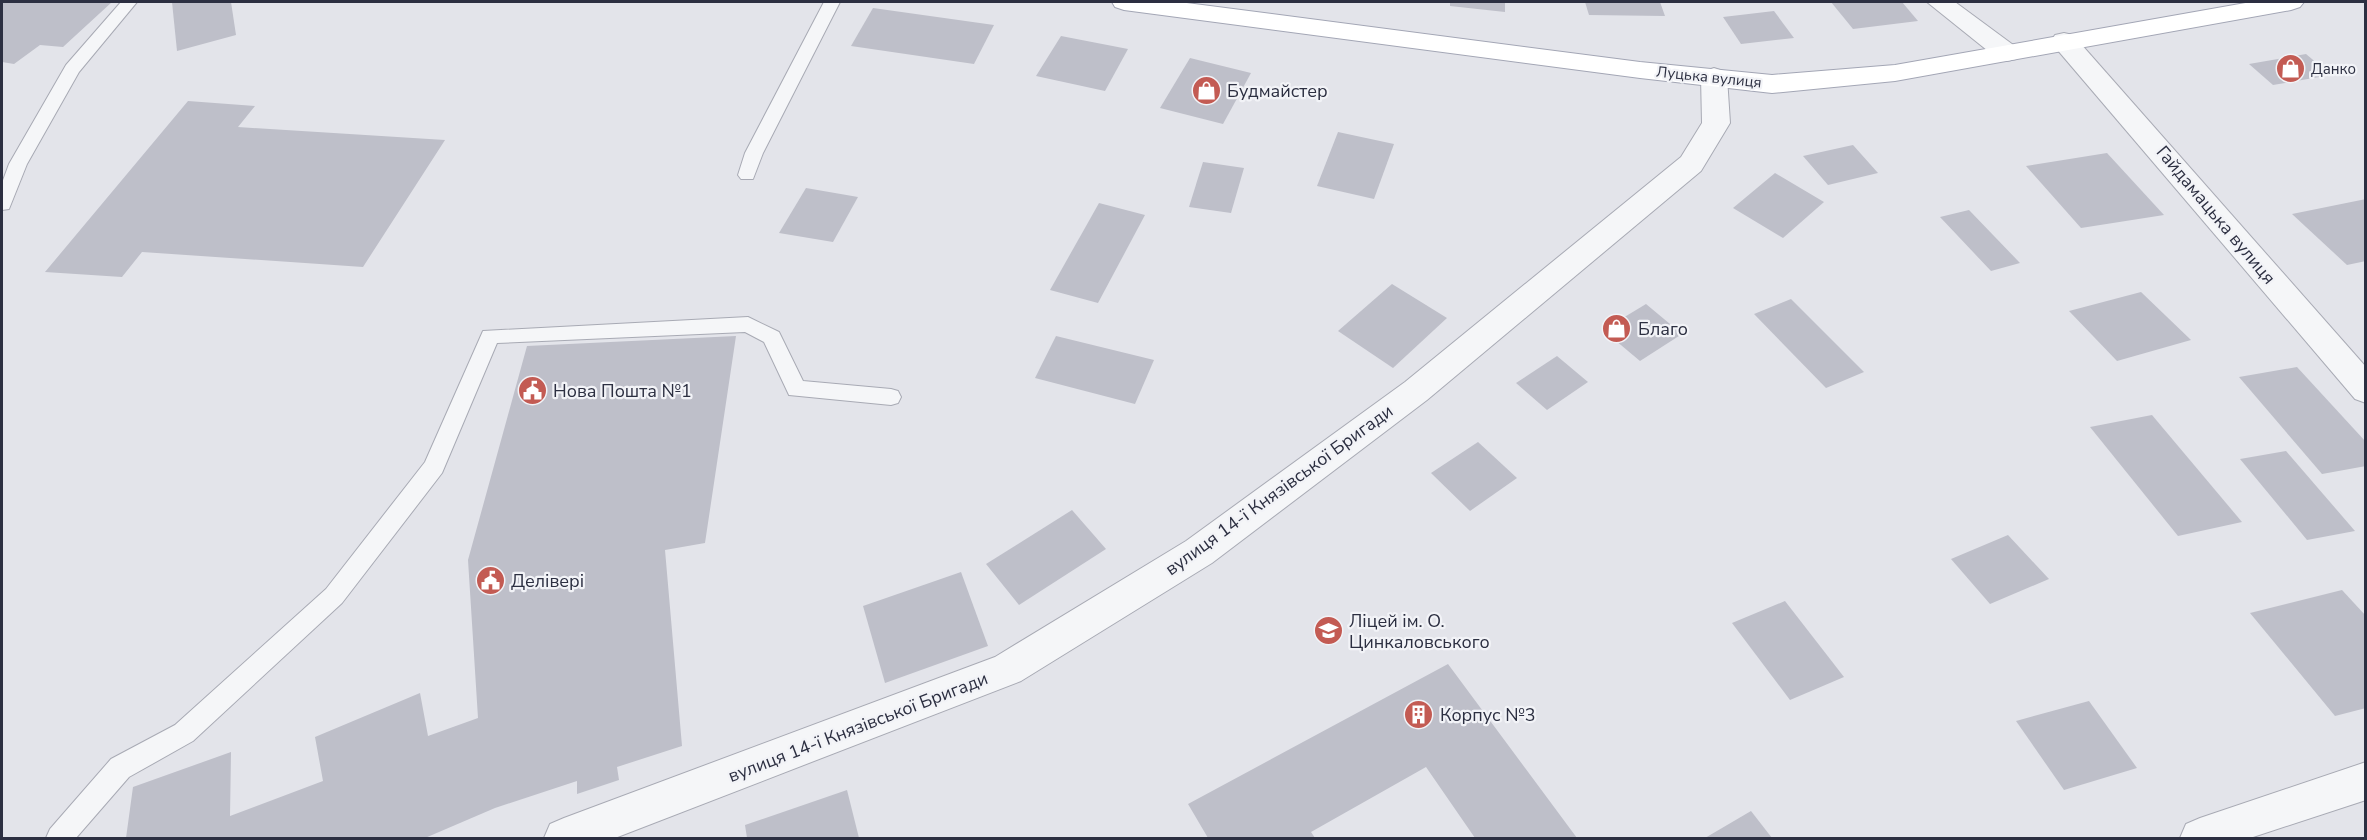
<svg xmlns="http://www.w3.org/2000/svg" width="2367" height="840" font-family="'Nunito Sans',sans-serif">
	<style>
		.building { fill: #bebfc9 }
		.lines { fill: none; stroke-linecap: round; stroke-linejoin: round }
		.service-casing { stroke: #a8aab4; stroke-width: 2 }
		.minor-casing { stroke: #a8aab4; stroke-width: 2 }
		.tertiary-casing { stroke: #a8aab4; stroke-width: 2 }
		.primary-casing { stroke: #a3a6b5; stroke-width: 2 }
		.service { fill: #f5f6f8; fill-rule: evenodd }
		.minor { fill: #f5f6f8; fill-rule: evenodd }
		.tertiary { fill: #f5f6f8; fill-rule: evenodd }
		.primary { fill: #fff; fill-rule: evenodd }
		.labels { text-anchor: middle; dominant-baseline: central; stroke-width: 4.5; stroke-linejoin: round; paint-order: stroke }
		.far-poi-label { font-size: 15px; fill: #2c2f41; stroke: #f2f3f7; text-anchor: start }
		.far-street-label { font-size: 15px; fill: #2c2f41; stroke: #f2f3f7 }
		.poi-label { font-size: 18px; fill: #2c2f41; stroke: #f2f3f7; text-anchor: start }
		.street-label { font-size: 18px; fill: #2c2f41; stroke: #f2f3f7 }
	</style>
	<rect width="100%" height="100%" fill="#e3e4ea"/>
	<g class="building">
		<path d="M2,2H112L63,47L40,45L14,64L2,62Z"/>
		<path d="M172,2H231L236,35L177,51Z"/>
		<path d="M1450,2H1505V12L1450,6Z"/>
		<path d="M1585,2H1660L1665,16L1589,15Z"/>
		<path d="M1831,2H1902L1918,21L1853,29Z"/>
		<path d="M873,8L994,25L974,64L851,46Z"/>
		<path d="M1774,11L1794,38L1741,44L1723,17Z"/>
		<path d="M1061,36L1128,49L1105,91L1036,76Z"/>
		<path d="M2306,54L2331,75L2273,85L2249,64Z"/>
		<path d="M1190,58L1251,73L1223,124L1160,108Z"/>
		<path d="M188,101L255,106L238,127L445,140L363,267L142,252L122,277L45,272Z"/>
		<path d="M1338,132L1394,144L1374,199L1317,186Z"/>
		<path d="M1853,145L1878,173L1828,185L1803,156Z"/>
		<path d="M2107,153L2164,215L2081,228L2026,166Z"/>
		<path d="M1203,162L1244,168L1231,213L1189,207Z"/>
		<path d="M1775,173L1824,202L1783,238L1733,208Z"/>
		<path d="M806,188L858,197L833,242L779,233Z"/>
		<path d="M2366,199V261L2347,265L2292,214Z"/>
		<path d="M1099,203L1145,215L1098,303L1050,290Z"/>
		<path d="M1969,210L2020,263L1991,271L1940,217Z"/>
		<path d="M1392,284L1447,318L1393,368L1338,331Z"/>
		<path d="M2141,292L2191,340L2117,361L2069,311Z"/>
		<path d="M1791,299L1864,372L1826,388L1754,314Z"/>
		<path d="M1646,304L1682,334L1640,361L1603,330Z"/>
		<path d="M736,336L705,543L665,550L682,746L617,767L619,780L577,794V781L495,808L425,838H126L133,787L231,752L230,816L323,781L315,737L420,693L428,736L478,718L468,560L527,346Z"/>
		<path d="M1056,336L1154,360L1135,404L1035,378Z"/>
		<path d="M1557,356L1588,382L1547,410L1516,383Z"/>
		<path d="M2297,367L2366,442V466L2322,474L2239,377Z"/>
		<path d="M2152,415L2242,522L2178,536L2090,427Z"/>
		<path d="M1478,442L1517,478L1470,511L1431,473Z"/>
		<path d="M2286,451L2355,531L2307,540L2240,459Z"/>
		<path d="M1072,510L1106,549L1019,605L986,564Z"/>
		<path d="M2008,535L2049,579L1990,604L1951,559Z"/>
		<path d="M961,572L988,646L885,683L863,606Z"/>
		<path d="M2342,590L2366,616V708L2335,716L2250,613Z"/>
		<path d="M1785,601L1844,677L1790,700L1732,623Z"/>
		<path d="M1448,664L1577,838H1475L1426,767L1311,832L1315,838H1208L1188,804Z"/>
		<path d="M2089,701L2137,768L2064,790L2016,721Z"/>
		<path d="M847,790L859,838H747L745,825Z"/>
		<path d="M1751,811L1772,838H1705Z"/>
	</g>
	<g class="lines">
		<defs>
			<g id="service">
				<path d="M121,2H137L79,72L27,164L9,209L2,210V183L9,164L66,65Z"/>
				<path d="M824,2H840L763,153L753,179H741L738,175L745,153Z"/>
				<path d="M748,317L779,332L803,381L891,389L898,391L901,397L898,403L891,405L789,395L764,342L745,332L497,343L442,473L342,603L193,741L129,777L76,838H46L50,829L111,759L175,725L326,589L425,462L483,331Z"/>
			</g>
			<g id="minor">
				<path d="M1927,2H1955L2016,47L2020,53L2016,59L2007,61L1998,59Z"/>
				<path d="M2064,33L2073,35L2366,367V403L2355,399L2055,47L2051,41L2055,35Z"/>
				<path d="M2366,762V800L2250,838H2180L2186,824L2200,818Z"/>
			</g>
			<path id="tertiary" d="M1714,68L1723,71L1727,77L1730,123L1701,171L1427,400L1212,563L1021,681L615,838H544L550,824L564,818L995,657L1186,541L1405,382L1681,157L1702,123L1701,77L1705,71Z"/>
			<path id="primary" d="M1112,2H1179L1640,62L1772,75L1895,65L2251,2H2304L2300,7L2291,10L1895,81L1772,93L1640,78L1124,10L1115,7Z"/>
		</defs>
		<use href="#service" class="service-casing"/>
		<use href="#minor" class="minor-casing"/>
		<use href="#tertiary" class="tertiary-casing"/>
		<use href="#primary" class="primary-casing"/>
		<use href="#service" class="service"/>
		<use href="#minor" class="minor"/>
		<use href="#tertiary" class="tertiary"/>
		<use href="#primary" class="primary"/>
	</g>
	<defs>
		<symbol id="shop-disc" viewBox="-11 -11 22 22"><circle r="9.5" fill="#c35b53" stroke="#f2f3f7"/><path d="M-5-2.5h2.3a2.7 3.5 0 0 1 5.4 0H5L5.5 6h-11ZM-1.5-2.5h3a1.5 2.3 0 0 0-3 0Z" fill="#fff"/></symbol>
		<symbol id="civic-disc" viewBox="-11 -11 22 22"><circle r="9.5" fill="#c35b53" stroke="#f2f3f7"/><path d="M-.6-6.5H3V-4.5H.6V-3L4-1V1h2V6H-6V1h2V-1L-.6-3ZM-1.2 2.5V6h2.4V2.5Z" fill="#fff"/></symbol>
		<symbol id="school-disc" viewBox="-11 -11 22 22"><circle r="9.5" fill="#c35b53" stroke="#f2f3f7"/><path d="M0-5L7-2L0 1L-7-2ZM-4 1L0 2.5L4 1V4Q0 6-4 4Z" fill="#fff"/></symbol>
		<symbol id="building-disc" viewBox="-11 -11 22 22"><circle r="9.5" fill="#c35b53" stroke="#f2f3f7"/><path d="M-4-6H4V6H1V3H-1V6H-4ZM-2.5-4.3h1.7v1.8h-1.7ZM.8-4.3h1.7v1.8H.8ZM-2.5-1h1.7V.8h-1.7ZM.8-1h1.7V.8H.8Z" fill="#fff"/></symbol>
	</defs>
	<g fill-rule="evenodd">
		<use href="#shop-disc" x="2274" y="52" width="33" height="33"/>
		<use href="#shop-disc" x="1190" y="74" width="33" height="33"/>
		<use href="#shop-disc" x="1600" y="312" width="33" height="33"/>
		<use href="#civic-disc" x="516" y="374" width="33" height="33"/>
		<use href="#civic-disc" x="474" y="564" width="33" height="33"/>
		<use href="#school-disc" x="1312" y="614" width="33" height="33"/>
		<use href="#building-disc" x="1402" y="698" width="33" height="33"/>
	</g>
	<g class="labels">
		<g class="far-poi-label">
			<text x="2311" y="69">Данко</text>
		</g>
		<g class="far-street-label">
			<text transform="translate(1709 77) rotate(6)">Луцька вулиця</text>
		</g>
		<g class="poi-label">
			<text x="1227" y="91">Будмайстер</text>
			<text x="1638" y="329">Благо</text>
			<text x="553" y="391">Нова Пошта №1</text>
			<text x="511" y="581">Делівері</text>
			<text x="1349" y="621">Ліцей ім. О.<tspan x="1349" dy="21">Цинкаловського</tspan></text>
			<text x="1440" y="715">Корпус №3</text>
		</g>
		<g class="street-label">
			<text transform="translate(2216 215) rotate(50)">Гайдамацька вулиця</text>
			<text transform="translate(1279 490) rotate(-36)">вулиця 14-ї Князівської Бригади</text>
			<text transform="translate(858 727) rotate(-21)">вулиця 14-ї Князівської Бригади</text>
		</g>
	</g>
	<rect width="2367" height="840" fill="none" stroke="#2c2f41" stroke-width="6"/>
</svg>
